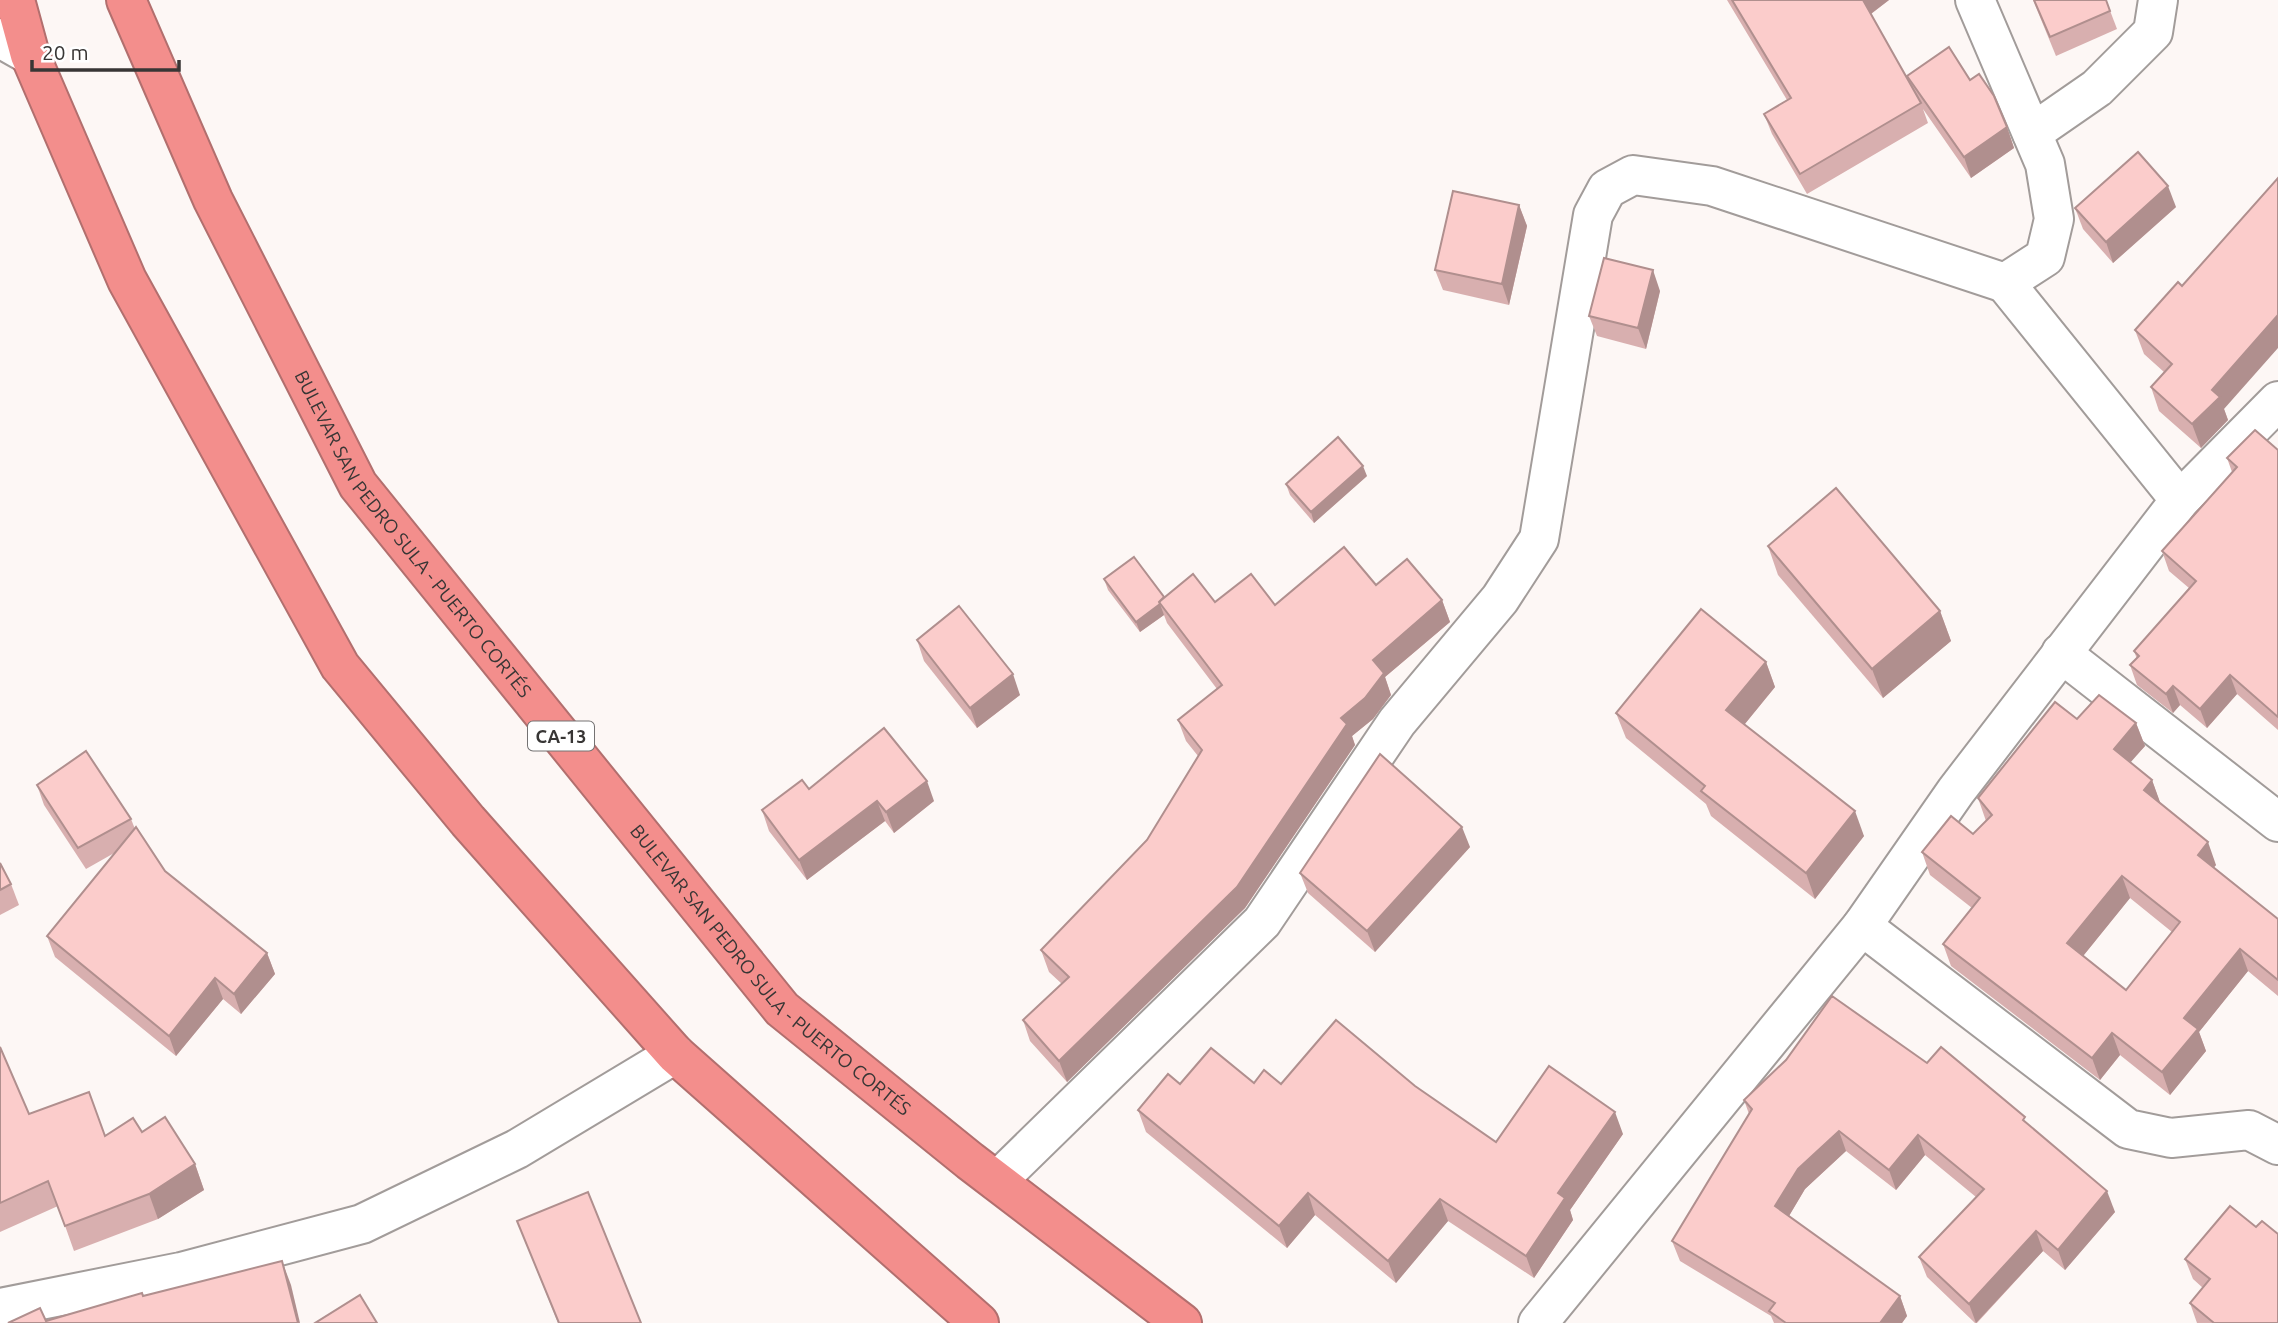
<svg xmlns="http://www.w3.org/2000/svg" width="2278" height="1323" font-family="Ubuntu,sans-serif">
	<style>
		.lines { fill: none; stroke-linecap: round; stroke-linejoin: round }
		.street-casing { stroke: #a29c9a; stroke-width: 42 }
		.highway-casing { stroke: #b26f6e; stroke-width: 42 }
		.street { stroke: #fff; stroke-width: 38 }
		.highway { stroke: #f38e8c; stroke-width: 38 }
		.wall { fill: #d8afaf; fill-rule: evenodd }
		.shaded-wall { fill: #b08f8e }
		.building { fill: #fbcccb; stroke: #b08f8e; stroke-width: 2; fill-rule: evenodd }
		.labels { text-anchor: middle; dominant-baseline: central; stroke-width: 5; stroke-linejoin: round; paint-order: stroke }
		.shield { fill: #fff; stroke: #747272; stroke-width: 2 }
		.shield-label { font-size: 18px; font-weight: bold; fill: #383635 }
		.street-label { font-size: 19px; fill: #383635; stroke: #fff }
	</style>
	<rect width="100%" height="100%" fill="#fdf7f5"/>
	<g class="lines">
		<defs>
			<g id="street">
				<path d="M1975,0L2045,164L2054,219L2045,257L2005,283L2180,500"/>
				<path d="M0,38L30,55"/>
				<path d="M2032,133L2097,88L2153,32L2158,0"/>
				<path d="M2061,653L2278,822"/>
				<path d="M1862,926L2128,1129L2171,1138L2249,1130L2278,1145"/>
				<path d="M997,1181L1262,922L1397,722L1500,599L1539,539L1593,215L1607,189L1633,175L1712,186L2005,283"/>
				<path d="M0,1308L181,1272L362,1224L517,1149L675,1054"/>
				<path d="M1538,1323L1862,926L1956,791L2180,500L2278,401"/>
			</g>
			<g id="highway">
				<path d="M15,0L30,55L127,280L340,666L468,821L675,1054L979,1323"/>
				<path id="s1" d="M126,0L213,200L358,485L782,1009L970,1161L1182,1323"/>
			</g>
		</defs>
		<use href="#street" class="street-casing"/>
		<use href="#highway" class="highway-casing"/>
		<use href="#street" class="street"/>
		<use href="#highway" class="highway"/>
	</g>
	<g class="wall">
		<path d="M1727,0H1889L1871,14L1909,82L1907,76L1970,80L2007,127L2014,148L1971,178L1923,109L1928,123L1807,194L1772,134L1764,114L1787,100Z"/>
		<path d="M2033,0H2106L2117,29L2056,56Z"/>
		<path d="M1519,205L1527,226L1509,305L1443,290L1435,270Z"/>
		<path d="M2176,207L2113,263L2083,229L2075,208Z"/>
		<path d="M1660,291L1646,349L1597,336L1589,316Z"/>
		<path d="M2135,330L2224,409L2228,420L2201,448L2159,411L2151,387L2164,372L2144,354Z"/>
		<path d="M2278,450V730L2237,694L2207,728L2180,705L2173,713L2137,685L2130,665L2137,659L2134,651L2189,588L2169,571L2162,551L2232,472L2227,458Z"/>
		<path d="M1367,476L1314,523L1290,495L1286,484Z"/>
		<path d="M1768,546L1940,611L1951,641L1883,698L1778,575Z"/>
		<path d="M1104,579L1164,597L1215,602L1275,605L1376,585L1442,600L1450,622L1385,677L1391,695L1373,719L1352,736L1355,745L1245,908L1067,1082L1030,1041L1023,1020L1062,984L1049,972L1041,950L1147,840L1198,756L1186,741L1178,720L1217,689L1167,623L1164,615L1140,632L1108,590Z"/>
		<path d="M917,640L1020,695L977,728L924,661Z"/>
		<path d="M1766,662L1775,687L1744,725L1864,836L1815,899L1711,816L1706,804L1626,738L1616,713Z"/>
		<path d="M2077,719L2136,723L2145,746L2130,762L2152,780L2160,803L2216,865L2214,867L2278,919V996L2248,971L2199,1032L2206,1051L2170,1095L2120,1055L2100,1080L1951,966L1943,944L1972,908L1930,875L1922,852L1973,834L1986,821L1978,798ZM2130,898L2172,932L2126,990L2083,956Z"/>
		<path d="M37,785L131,819L135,829L165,871L267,953L275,974L241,1014L223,999L176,1056L55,957L47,936L116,852L86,869L44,805Z"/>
		<path d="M809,789L934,801L894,833L885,821L807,880L769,831L762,810Z"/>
		<path d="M1470,847L1375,952L1308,893L1300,873Z"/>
		<path d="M0,863L11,884L19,905L0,915Z"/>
		<path d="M0,1047L29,1114L105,1136L142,1132L195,1164L204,1190L158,1219L74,1251L58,1206L0,1232Z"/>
		<path d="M1927,1063L2028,1124L2115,1212L2065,1270L2043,1251L1977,1323H1975L1927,1277L1919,1257L1976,1197L1925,1155L1896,1190L1846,1151L1805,1189L1789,1216L1900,1296L1907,1316L1902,1323H1774L1771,1316L1680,1261L1672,1241L1749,1114L1744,1100Z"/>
		<path d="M1254,1083L1415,1086L1496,1142L1623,1134L1570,1210L1573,1220L1534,1278L1448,1221L1396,1283L1315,1215L1287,1248L1146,1132L1138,1110L1180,1084Z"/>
		<path d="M517,1221L641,1323H558Z"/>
		<path d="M2185,1259L2278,1323H2197L2190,1303L2203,1288L2193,1279Z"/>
	</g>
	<g class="shaded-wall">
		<path d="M1862,0H1889L1868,16Z"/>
		<path d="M2007,127L2014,148L1971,178L1964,157Z"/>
		<path d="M2168,186L2176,207L2113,263L2106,242Z"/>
		<path d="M1519,205L1527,226L1509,305L1502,284Z"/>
		<path d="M1653,270L1660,291L1646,349L1638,328Z"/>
		<path d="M2278,315V348L2224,409L2228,420L2201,448L2192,424L2212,390Z"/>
		<path d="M1363,466L1367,476L1314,523L1311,512Z"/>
		<path d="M1442,600L1450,622L1385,677L1391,695L1373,719L1352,736L1355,745L1245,908L1067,1082L1059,1061L1341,718L1373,660Z"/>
		<path d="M1160,604L1164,615L1140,632L1136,622Z"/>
		<path d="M1940,611L1951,641L1883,698L1872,669Z"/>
		<path d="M1766,662L1775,687L1735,736L1726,710Z"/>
		<path d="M1013,674L1020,695L977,728L970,708Z"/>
		<path d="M2230,675L2237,694L2207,728L2200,709Z"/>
		<path d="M2173,686L2180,705L2173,713L2166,694Z"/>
		<path d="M2136,723L2145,746L2122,772L2114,749Z"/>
		<path d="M2152,780L2160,802L2152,813L2144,790Z"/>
		<path d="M927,781L934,801L894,833L886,812Z"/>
		<path d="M877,801L885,821L807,880L799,860Z"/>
		<path d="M1855,811L1864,836L1815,899L1806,873Z"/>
		<path d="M1462,827L1470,847L1375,952L1367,931Z"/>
		<path d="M2208,842L2216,865L2206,877L2198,855Z"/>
		<path d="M2122,876L2130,898L2075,966L2067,943Z"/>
		<path d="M2240,949L2248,971L2199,1032L2206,1051L2170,1095L2162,1072L2184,1018Z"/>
		<path d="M267,953L275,974L241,1014L234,994Z"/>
		<path d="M215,978L223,999L176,1056L169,1036Z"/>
		<path d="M2112,1033L2120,1055L2100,1080L2092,1058Z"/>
		<path d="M1615,1112L1623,1134L1570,1210L1573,1220L1534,1278L1526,1256L1558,1193Z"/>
		<path d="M1839,1131L1846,1151L1805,1189L1783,1226L1775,1206L1798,1169Z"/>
		<path d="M1918,1135L1925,1155L1896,1190L1889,1170Z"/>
		<path d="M195,1164L204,1190L158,1219L149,1194Z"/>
		<path d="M2107,1191L2115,1212L2065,1270L2058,1250Z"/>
		<path d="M1308,1193L1315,1215L1287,1248L1279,1226Z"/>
		<path d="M1440,1199L1448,1221L1396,1283L1388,1261Z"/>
		<path d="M2036,1231L2043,1251L1976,1323L1969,1304Z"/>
		<path d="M282,1261L291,1285L300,1323H298Z"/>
		<path d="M1900,1296L1907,1316L1902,1323H1880Z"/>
	</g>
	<g class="building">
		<path d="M1732,0H1863L1921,103L1800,174L1764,114L1791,98Z"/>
		<path d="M2034,0H2106L2110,11L2050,37Z"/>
		<path d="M1949,47L1970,80L1979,74L1994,96L2007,127L1964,157L1907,76Z"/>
		<path d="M2138,152L2168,186L2106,242L2075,208Z"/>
		<path d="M2278,178V315L2212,390L2220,397L2192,424L2151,387L2172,364L2135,330L2178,282L2182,286Z"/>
		<path d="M1453,191L1519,205L1502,284L1435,270Z"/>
		<path d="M1604,258L1653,270L1638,328L1589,316Z"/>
		<path d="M2255,430L2278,450V717L2230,675L2200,709L2173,686L2166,694L2130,665L2139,656L2134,651L2196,581L2162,551L2237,467L2227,458Z"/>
		<path d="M1338,437L1363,466L1311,512L1286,484Z"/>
		<path d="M1836,488L1940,611L1872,669L1768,546Z"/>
		<path d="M1344,547L1376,585L1407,559L1442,600L1373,660L1384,673L1365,698L1341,718L1347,724L1237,887L1059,1061L1023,1020L1069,977L1041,950L1147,840L1202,750L1178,720L1222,685L1159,602L1193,574L1215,602L1251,574L1275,605Z"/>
		<path d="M1134,557L1164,597L1159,602L1160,604L1136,622L1104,579Z"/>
		<path d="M959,606L1013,674L970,708L917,640Z"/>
		<path d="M1701,609L1766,662L1726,710L1855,811L1806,873L1701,791L1705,786L1616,713Z"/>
		<path d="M2099,695L2136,723L2114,749L2152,780L2144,790L2208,842L2198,855L2278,919V980L2240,949L2184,1018L2198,1029L2162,1072L2112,1033L2092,1058L1943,944L1980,898L1922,852L1951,816L1973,834L1992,815L1978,798L2055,702L2077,719ZM2122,876L2180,922L2126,990L2067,943Z"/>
		<path d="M884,728L927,781L886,812L877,801L799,860L762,810L802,780L809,789Z"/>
		<path d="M86,751L131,819L78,848L37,785Z"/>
		<path d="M1380,754L1462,827L1367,931L1300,873Z"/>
		<path d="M136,827L165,871L267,953L234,994L215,978L169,1036L47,936Z"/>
		<path d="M0,863L11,884L0,890Z"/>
		<path d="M1832,996L1927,1063L1941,1047L2025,1117L2023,1120L2107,1191L2058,1250L2036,1231L1969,1304L1919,1257L1984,1189L1918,1135L1889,1170L1839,1131L1798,1169L1775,1206L1900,1296L1880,1323H1786L1769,1311L1775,1303L1672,1241L1752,1109L1744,1100L1786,1060Z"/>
		<path d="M1336,1020L1415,1086L1496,1142L1549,1066L1615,1112L1558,1193L1565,1198L1526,1256L1440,1199L1388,1261L1308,1193L1279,1226L1138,1110L1168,1074L1180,1084L1211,1048L1254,1083L1264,1070L1281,1084Z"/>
		<path d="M0,1047L29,1114L89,1092L105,1136L133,1118L142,1132L165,1117L195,1164L149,1194L65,1226L48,1181L0,1203Z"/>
		<path d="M588,1192L641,1323H559L517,1221Z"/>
		<path d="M2230,1206L2256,1227L2262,1221L2278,1234V1323H2214L2190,1303L2210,1279L2185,1259Z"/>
		<path d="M282,1261L298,1323H8L40,1308L46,1321L142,1293L143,1296Z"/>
		<path d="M360,1295L377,1323H315Z"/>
	</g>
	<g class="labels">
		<rect class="shield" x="528" y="721.5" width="66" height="29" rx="5"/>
		<g class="shield-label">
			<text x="561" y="736">CA-13</text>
		</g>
		<g class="street-label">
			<text stroke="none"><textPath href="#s1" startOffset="609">BULEVAR SAN PEDRO SULA - PUERTO CORTÉS</textPath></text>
			<text stroke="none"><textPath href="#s1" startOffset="1176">BULEVAR SAN PEDRO SULA - PUERTO CORTÉS</textPath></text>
		</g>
	</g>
	<path d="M32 60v10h147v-10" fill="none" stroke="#383635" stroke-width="3.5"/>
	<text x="42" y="60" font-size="21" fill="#383635" stroke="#ffffff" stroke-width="5" paint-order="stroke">20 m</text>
</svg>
